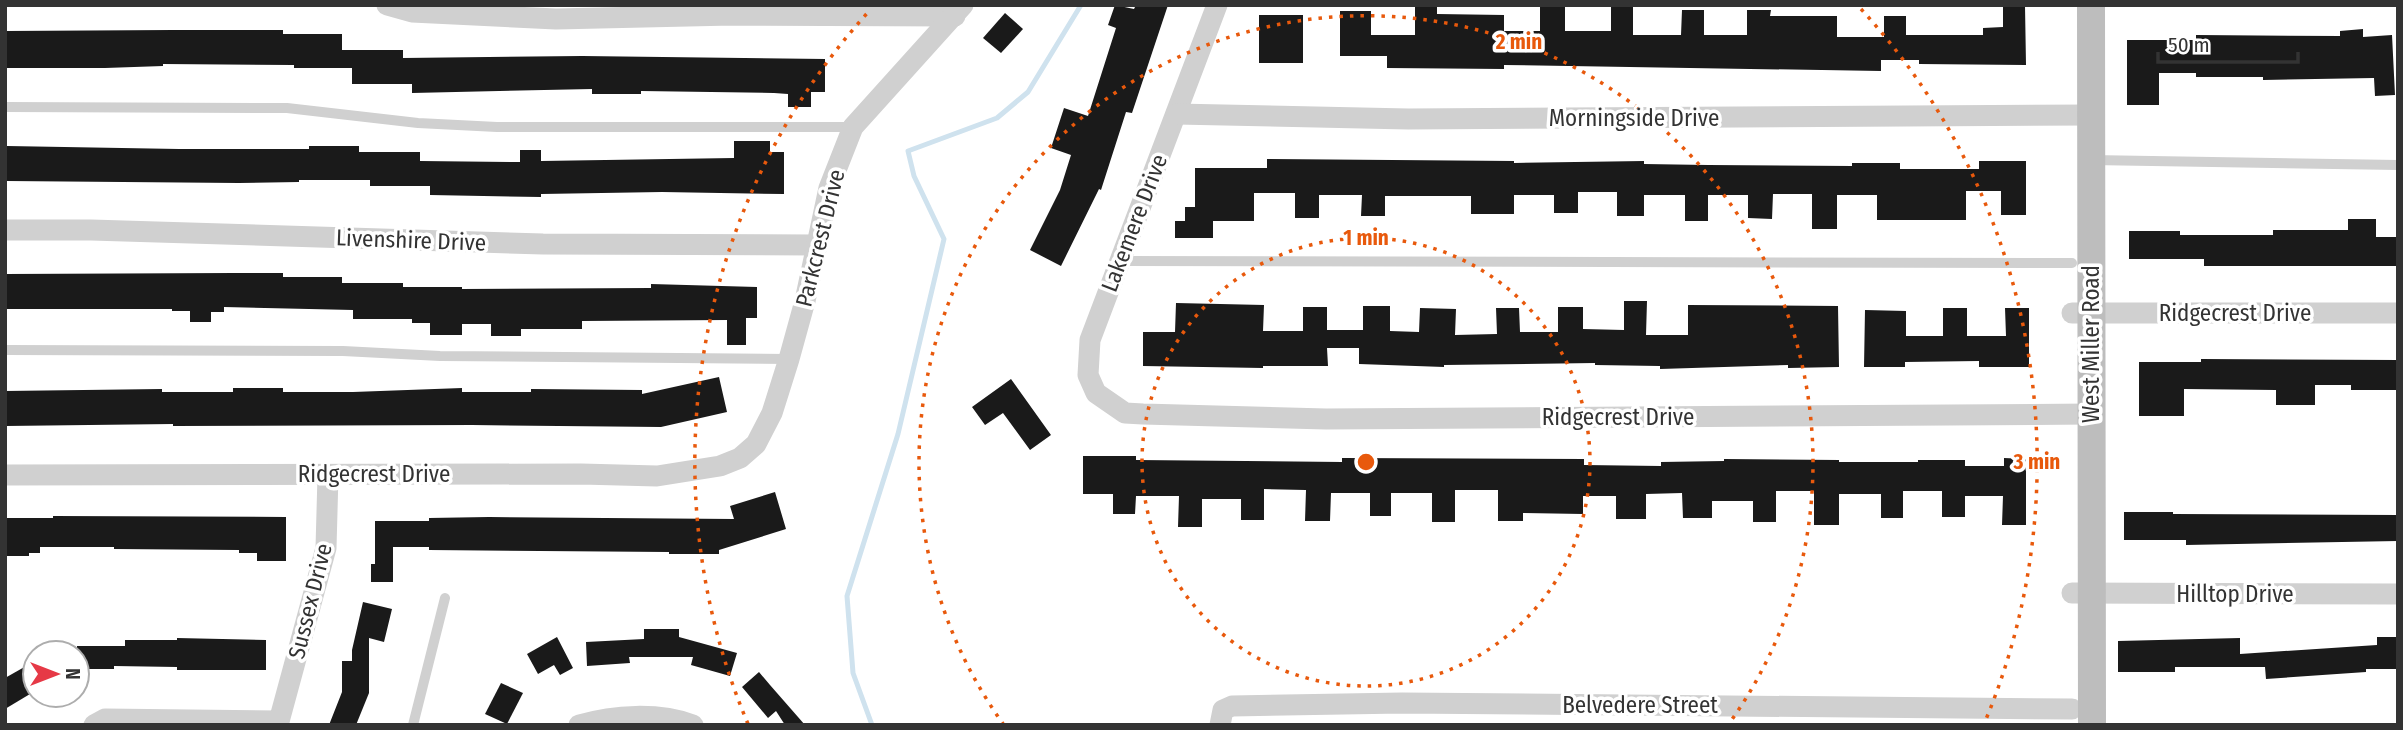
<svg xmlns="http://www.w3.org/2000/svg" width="2403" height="730" font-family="'Fira Sans Condensed',sans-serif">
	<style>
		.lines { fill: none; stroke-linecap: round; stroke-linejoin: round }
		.stream { stroke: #cfe2ee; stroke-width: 5 }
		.building { fill: #1a1a1a }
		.service { stroke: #d0d0d0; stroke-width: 10 }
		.minor { stroke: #d0d0d0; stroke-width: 21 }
		.secondary { stroke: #bdbdbd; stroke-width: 28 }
		.ring { fill: none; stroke: #e8590c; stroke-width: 3.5; stroke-dasharray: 3.5 7 }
		.labels { text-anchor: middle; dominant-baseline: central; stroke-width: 7; stroke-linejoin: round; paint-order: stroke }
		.street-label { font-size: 23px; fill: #333; stroke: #fff }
		.centre { fill: #e8590c; stroke: #fff; stroke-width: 3.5 }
		.ring-label { font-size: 21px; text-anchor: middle; font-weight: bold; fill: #e8590c; stroke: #fff; stroke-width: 7; stroke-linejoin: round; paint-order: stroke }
	</style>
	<rect width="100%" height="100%" fill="#fff"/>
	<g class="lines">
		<path class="stream" d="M872,725L853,673L847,596L898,434L944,239L914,176L908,151L997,118L1028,92L1081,5"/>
	</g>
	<g class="building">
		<path d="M1115,5L1134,9L1136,5H1168L1132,113L1126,112L1101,190L1099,189L1061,266L1030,250L1060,190L1071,155L1051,148L1064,108L1088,116L1116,28L1108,25Z"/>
		<path d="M1540,5H1565V31H1611V6H1633V35H1681L1682,10H1704V35H1747V10H1771L1770,16H1837V37H1884V16H1906V35H1983V28L2003,27V6H2025L2026,65L1919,64V60H1881V71L1504,65V69L1387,68V56H1340V11H1371V35H1415V7H1437V14L1504,15V31H1540Z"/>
		<path d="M1005,13L1023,29L1001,53L983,38Z"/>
		<rect x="1259" y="15" width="44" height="48"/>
		<path d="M2363,29V37L2392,35L2395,95L2375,96L2374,78L2263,80V77H2196V73H2159V105H2127V40H2196V35L2340,36V31Z"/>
		<path d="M173,30H283V34H342V50H403V58L582,56L825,59V92H811V107H788V94L774,93L641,91V94H592V89L412,93V84H352V68H294V65L163,64V66L105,68H5V31Z"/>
		<path d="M734,141H770V152H784V194L662,192L541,194V197L430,195V186H370V180H299V182L239,183L7,181V146L179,149H309V146H359V152H420V161L520,162V150H541V161L734,158Z"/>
		<path d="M1267,159L1514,161V163L1644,161V164L1708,165L1852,166V163H1900V169H1979V161H2026V215H2001V191H1966V220H1877V195H1837V229H1812V194H1773L1772,219L1748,218V195H1708V221H1685V195H1644V216H1617V192H1578V213H1554V195H1514V214H1471V196H1385V216H1361L1362,195H1319V218H1295V193H1254V221H1213V238H1175V221H1185V207H1195V168H1267Z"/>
		<path d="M2348,219H2376V237H2398V266H2204V259H2129V231H2180V235H2273V230H2348Z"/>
		<path d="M234,273H283V277H342V283H403V287H462V289L651,288V284L757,287V318H746V345H727V320L582,321V329H521V336H491V324H462V335H430V323H412V319H353V310L224,307V312H211V322H190V311H172V309H5V274Z"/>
		<path d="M1624,301H1647L1646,335H1688V305L1838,306L1839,367L1788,368V365L1660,369V366L1595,365V363L1444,365V367L1359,364V348H1327L1328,366H1263V368L1143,366V332H1175L1176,303L1264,305L1263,331H1303V307H1327V330H1363V306H1390V331L1419,332L1420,308L1456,309L1455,335L1497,334L1496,308H1519L1520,332H1558V307H1583V329L1624,330Z"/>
		<path d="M1943,308H1967V336H2006L2005,308H2029V367H1979V361L1905,362V367H1864L1865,310L1906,311V336H1943Z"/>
		<path d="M2201,359L2398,360V390H2351V385H2315V405H2276V390L2184,389V416H2139V362H2201Z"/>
		<path d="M719,377L727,412L661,427L472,425L173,426V424L5,426V391L162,389V392H233V388H283V392H353L462,388V392H531V389L642,390V394Z"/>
		<path d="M1011,379L1051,435L1030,450L1003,413L985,425L972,407Z"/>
		<path d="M1083,456H1136V460L1342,462V458L1584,459V465L1661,466V462L1724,461V459L1839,460V462H1918V460H1965V466H2004V458L2026,459V525H2002L2003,496H1965V517H1942V491H1903V518H1881V494H1839V525H1814V491H1776V522H1753V501H1712V518H1683L1682,493L1646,494V519H1616V496H1583V514L1523,513V521H1498V490H1455V522H1432V493H1391V516H1370V493H1331L1330,521H1305L1306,490L1264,489V520H1241V499H1202V527H1178L1179,496H1136L1135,514H1113V494H1083Z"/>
		<path d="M775,492L786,529L719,550V554H669V552L429,550V547H393V582H371V564H375V521H429V518L489,517L734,519L730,506Z"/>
		<path d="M2124,512H2173V514L2398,515V541L2186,545V540H2124Z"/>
		<path d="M53,516L286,517V561H257V553H239V550L114,549V547H40V553H29V556H5V518H53Z"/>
		<path d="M363,602L392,609L384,642L369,638V693L356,725H329L342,692V661H352V650Z"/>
		<path d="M644,629H679V637L737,653L730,676L691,665L693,657H629L630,663L587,666L586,642L644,639Z"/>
		<path d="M557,637L573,668L560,675L554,665L538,674L527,654Z"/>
		<path d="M2377,637H2398V669H2366V672L2266,679L2265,667H2175V672H2118V641L2240,638V654L2377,645Z"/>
		<path d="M177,638L266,640V670H177V667L114,666V669H77V646H125V640H177Z"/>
		<path d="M35,661V691L5,709V678Z"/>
		<path d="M759,672L770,685L805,725H785L776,711L768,718L742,687Z"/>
		<path d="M501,683L523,693L507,724L485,714Z"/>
	</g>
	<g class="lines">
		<g class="service">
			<path d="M5,107L287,108L418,123L497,127H853"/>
			<path d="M2091,160L2398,165"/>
			<path d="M1120,261L2072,263"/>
			<path d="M5,350L343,351L440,356L789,359"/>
			<path d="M413,725L445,598"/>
		</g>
		<g class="minor">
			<path d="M387,5L412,12L556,19L732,15L955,16"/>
			<path d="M1217,5L1090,340L1088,375L1096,393L1125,413L1143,414L1326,419L2092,414"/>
			<path d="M1176,114L1408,119L2091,115"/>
			<path d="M5,230H91L543,244L818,245"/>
			<path d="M2072,313H2398"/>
			<path d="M5,475L581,474L657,476L720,466L740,458L756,444L772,413L789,359L805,301L829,188L853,127L963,5"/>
			<path d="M2072,593L2398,594"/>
			<path d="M94,725L105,719L279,721"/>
			<path d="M278,725L326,548L328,475"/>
			<path d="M579,725C614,715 658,712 693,725"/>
			<path d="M1220,725L1223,710L1232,706L1402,703L2072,709"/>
		</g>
		<path class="secondary" d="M2091,5L2092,725"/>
	</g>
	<g class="ring">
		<circle cx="1366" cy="462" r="224"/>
		<path d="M1004 725A447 447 0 1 1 1728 725"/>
		<path d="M748 724A671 671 0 0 1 871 9M1861 9A671 671 0 0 1 1984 724"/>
	</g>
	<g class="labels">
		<g class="street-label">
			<text x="1634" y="118">Morningside Drive</text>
			<text transform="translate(1134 223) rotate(-69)">Lakemere Drive</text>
			<text transform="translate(820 238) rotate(-76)">Parkcrest Drive</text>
			<text transform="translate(411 240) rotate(2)">Livenshire Drive</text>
			<text x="2235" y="313">Ridgecrest Drive</text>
			<text transform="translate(2091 344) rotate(-90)">West Miller Road</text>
			<text x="1618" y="417">Ridgecrest Drive</text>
			<text x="374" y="474">Ridgecrest Drive</text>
			<text x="2235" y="594">Hilltop Drive</text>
			<text transform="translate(310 601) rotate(-76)">Sussex Drive</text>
			<text x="1640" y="705">Belvedere Street</text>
		</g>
	</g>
	<circle cx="1366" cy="462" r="10" class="centre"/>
	<g class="ring-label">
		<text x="1519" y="49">2 min</text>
		<text x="1366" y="245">1 min</text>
		<text x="2037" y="469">3 min</text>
	</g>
	<rect width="2403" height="730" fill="none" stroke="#333333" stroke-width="14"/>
	<g transform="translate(56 674) rotate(90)"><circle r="33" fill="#ffffff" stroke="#adadad" stroke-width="2"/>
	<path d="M0-5L12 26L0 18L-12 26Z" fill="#e63946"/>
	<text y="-10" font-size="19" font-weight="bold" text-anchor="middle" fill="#333333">N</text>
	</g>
	<path d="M2158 52v10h140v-10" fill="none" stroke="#333333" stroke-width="3.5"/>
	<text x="2168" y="52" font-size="21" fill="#333333" stroke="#ffffff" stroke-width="5" paint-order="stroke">50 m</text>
</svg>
